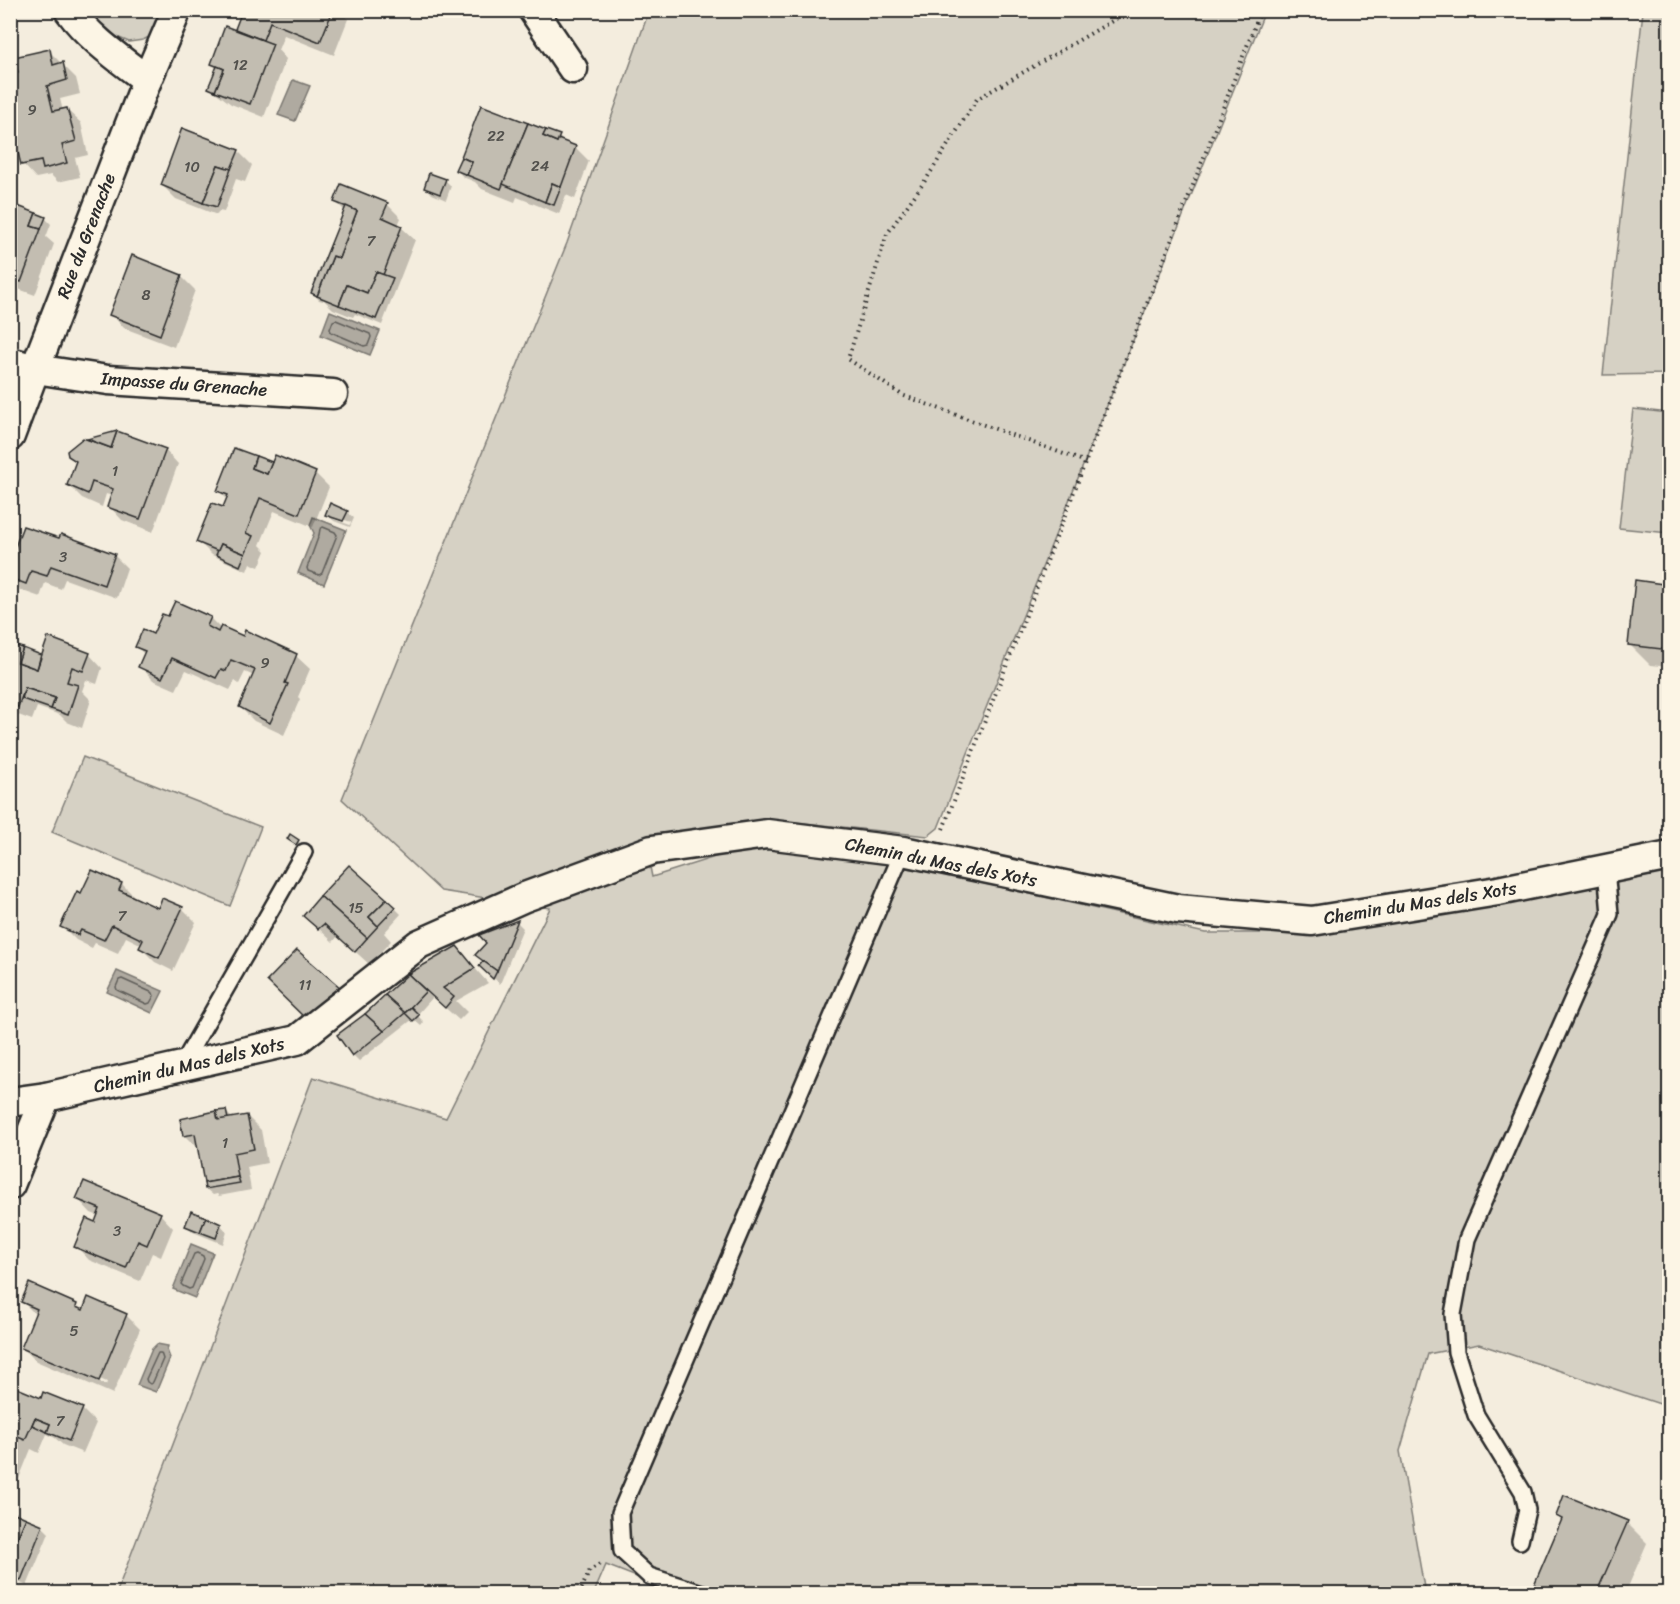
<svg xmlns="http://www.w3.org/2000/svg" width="1680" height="1604" font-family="Sriracha,sans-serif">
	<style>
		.green { fill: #d6d1c4; stroke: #807e78; stroke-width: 1.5 }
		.water { fill: #afaaa0; stroke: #7a7771; stroke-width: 1.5 }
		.shadow { fill: #0003; fill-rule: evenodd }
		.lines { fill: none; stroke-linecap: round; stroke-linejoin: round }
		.shore { stroke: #605e5a; stroke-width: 1.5 }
		.building { fill: #c2bdb1; stroke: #2b2b2b; stroke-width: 1.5 }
		.service-casing { stroke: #2b2b2b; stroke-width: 20 }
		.minor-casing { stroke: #2b2b2b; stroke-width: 33 }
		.path { stroke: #2b2b2b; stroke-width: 4; stroke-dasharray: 1.5 4.5; stroke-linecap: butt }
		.service { stroke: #fcf5e5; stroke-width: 15 }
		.minor { stroke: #fcf5e5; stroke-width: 28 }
		.labels { text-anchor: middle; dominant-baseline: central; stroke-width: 5; stroke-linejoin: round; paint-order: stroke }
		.number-label { font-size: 15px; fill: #51504c }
		.street-label { font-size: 18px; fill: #2b2b2b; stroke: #fcf5e5 }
	</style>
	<rect width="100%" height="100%" fill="#f4edde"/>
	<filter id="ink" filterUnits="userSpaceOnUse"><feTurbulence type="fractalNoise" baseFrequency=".0167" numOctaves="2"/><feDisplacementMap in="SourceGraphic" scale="12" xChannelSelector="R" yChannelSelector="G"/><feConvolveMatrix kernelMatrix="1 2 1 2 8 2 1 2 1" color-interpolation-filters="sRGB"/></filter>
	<g filter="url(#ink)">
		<g class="green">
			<path d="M102,11H164L153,35L143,40L129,42L107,33L93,19Z"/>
			<path d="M649,11H1265L938,828L928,836L765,819L644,837L652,877L759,843L936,873L1205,933H1332L1669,870V1407L1479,1344L1428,1354L1400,1451L1425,1593L680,1594L606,1565L594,1593L116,1594L313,1077L446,1118L550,908L441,891L342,799L567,243Z"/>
			<path d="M1643,11H1669V374L1603,375Z"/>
			<path d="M1633,409L1669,413V533L1619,528Z"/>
			<path d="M83,757L261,827L230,906L52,832Z"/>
		</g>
		<g class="water">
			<path d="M293,80L310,86L295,121L278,115Z"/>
			<path d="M330,311L380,331L370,355L321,335Z"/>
			<path d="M313,517L346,530L324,584L298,573L314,533L310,525Z"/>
			<path d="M117,971L163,991L152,1013L107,992Z"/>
			<path d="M191,1244L213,1253L195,1298L173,1289Z"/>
			<path d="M157,1344L168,1346L167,1350L170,1358L156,1392L137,1385L152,1349Z"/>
		</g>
		<g class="shadow">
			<path d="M249,10H340L348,19L334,55L284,35L278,50L286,59L264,117L231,104L210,88L218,69L213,63L235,31L243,13L248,15Z"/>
			<path d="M49,51L76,78L80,94L60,99L63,111L67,110L81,123L88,155L75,158L80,177L58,182L51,175L36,178L23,164L20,155H18L10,148V110L17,108L20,74Z"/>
			<path d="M559,137L566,144L576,148L589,161L575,199L566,195L559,214L517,197L515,202L482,189L475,182L463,177L457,170Z"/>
			<path d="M238,151L252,165L245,182L236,179L224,212L219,211L217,215L176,199L162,185Z"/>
			<path d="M445,180L451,186L446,200L432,194L425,187Z"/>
			<path d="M335,201L387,204L401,218L398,225L401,227L415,240L382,325L355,314L353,317L333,309L323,299V301L319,300L313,293L345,211Z"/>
			<path d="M10,205L45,218L51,224L46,237L54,244L35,295L10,286Z"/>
			<path d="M181,276L195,290L174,347L124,328L111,314Z"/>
			<path d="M90,440L165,450L178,464L153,532L122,520L109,506L112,496L106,494L102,507L82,498L69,485L76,463L69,455L93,443Z"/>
			<path d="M271,463L273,465L315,473L329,487L313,527L274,511L260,545L266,551L259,567L250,563L247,571L212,555L198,541L224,509L227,499L218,490Z"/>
			<path d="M347,512L354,518L350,527L334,521L327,514ZM333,516L351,522L350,525L333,519Z"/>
			<path d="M114,555L127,568L117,598L65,579L61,589L45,583L40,597L20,590L10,580V565Z"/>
			<path d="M1670,586V667L1650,665L1629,644Z"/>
			<path d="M169,618H210L221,629L296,656L310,669L298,697L300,699L284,735L254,721L240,707L254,676L245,672L239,684L235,681L230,690L186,670L176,690L153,680L140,666L145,655L137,647L154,636Z"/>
			<path d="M10,646L42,657L89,654L102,668L97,684L86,680L82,691L91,700L82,728L67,722L60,715L37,707L32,720L10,712Z"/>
			<path d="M291,836L305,847L303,850L289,838Z"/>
			<path d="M122,884L135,897V899L159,910L163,900L182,908L196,922L173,971L155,962L141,948L142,945L126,937L118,953L95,943L92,948L76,940L62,926L82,895Z"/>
			<path d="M395,908L401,914L384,933L391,941L369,964L338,936L333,942L305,916Z"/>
			<path d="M517,922L523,928L500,984L481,966L484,962L477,955L488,943Z"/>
			<path d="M457,948L488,983L456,1001L467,1012L459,1020L433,997L417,1015L424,1022L421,1026L413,1019L359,1061L353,1055L413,981Z"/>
			<path d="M225,1111L232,1118L247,1116L261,1130L267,1163L247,1167L251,1190L219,1196L217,1194L213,1195L206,1189L198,1149L185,1136L182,1120Z"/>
			<path d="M78,1199L160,1214L173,1228L161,1257L152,1253L140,1281L89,1260L76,1246L96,1224L99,1216L91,1213Z"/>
			<path d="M191,1213L221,1225L227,1232L223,1244L193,1232L187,1226Z"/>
			<path d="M23,1302L76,1305L84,1313L126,1315L140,1329L113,1394L36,1361L23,1348L36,1315ZM37,1353L107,1382L106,1385L37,1356Z"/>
			<path d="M10,1386L42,1400L82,1409L96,1423L83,1453L63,1445L55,1438L47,1434L39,1453L31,1449L18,1481L10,1478Z"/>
			<path d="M10,1513L42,1526L49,1533L27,1586L18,1582L17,1586L10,1583Z"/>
			<path d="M1558,1516L1627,1523L1647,1543L1625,1594H1535L1563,1521Z"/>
		</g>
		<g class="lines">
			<g class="shore">
				<path d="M336,320L370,334L371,337L368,345L364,346L331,332L330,329L333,321Z"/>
				<path d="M323,527L335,532L337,535L322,573L319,575L308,571L307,568L319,535L320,529Z"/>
				<path d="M122,979L153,993L154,996L150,1003L147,1004L117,990L116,987L119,980Z"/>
				<path d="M197,1253L203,1256L204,1259L192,1288L189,1289L183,1286L181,1284L194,1254Z"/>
				<path d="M158,1353H161L163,1359L153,1382L150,1384L147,1382L146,1379Z"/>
			</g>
		</g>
		<g class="building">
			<path d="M248,10H333L320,42L270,22L263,40L235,29L242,11L247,13Z"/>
			<path d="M225,26L273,44L250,104L215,91L224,69L211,64Z"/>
			<path d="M50,49L53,65L63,62L67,80L47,86L53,111L67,108L76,141L62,145L67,163L43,169L41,161L21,165L15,140L10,141V108L15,107L10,88V74L18,72L14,57Z"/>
			<path d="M217,66L224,69L215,91L208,88Z"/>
			<path d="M481,105L528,123L501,189L467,175L472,162L461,157Z"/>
			<path d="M528,123L546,130L543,136L557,142L558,139L576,146L561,187L552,183L545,202L503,184Z"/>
			<path d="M182,128L239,150L231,169L218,165L203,203L161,185Z"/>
			<path d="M546,130L560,135L557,142L543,136Z"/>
			<path d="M461,157L472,162L467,175L455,170Z"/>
			<path d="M218,165L231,169L217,207L203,203Z"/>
			<path d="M429,173L446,179L440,194L424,188Z"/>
			<path d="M552,183L561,187L554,205L545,202Z"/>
			<path d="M341,184L388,203L382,217L402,226L383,275L376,272L367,293L347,285L339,305L317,296L333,256L339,258L357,211L334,202Z"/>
			<path d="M10,203L36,213L31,226L41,229L21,282L10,278Z"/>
			<path d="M346,206L357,211L339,258L333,256L317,296L311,293Z"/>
			<path d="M36,213L46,217L41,229L31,226Z"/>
			<path d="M132,255L182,275L160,335L109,315Z"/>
			<path d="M376,272L393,278L376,319L339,305L347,285L367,293Z"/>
			<path d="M117,431L166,449L140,519L107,507L113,489L92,482L88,494L67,485L76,461L68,456L67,451L83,438L111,448Z"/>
			<path d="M117,431L111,448L87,439Z"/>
			<path d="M234,448L256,456L252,468L267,474L275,455L316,472L299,514L260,498L246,533L253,536L245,554L221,544L218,551L196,542L212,503L223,507L228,495L217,491Z"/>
			<path d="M256,456L272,462L267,474L252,468Z"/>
			<path d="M330,503L348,511L343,521L325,515Z"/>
			<path d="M23,526L59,538L61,534L115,554L104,585L51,566L47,576L31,571L26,584L10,578V560Z"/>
			<path d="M221,544L245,554L240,566L216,555Z"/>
			<path d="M1635,580L1670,585V650L1628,645Z"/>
			<path d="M175,601L211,617L207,626L218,632L221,626L243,636L245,630L297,654L285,683L288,684L270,723L239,707L255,670L231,660L226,671L221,669L216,678L172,658L162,678L138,667L145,651L135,647L143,629L153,634L162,614L168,616Z"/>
			<path d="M48,637L90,653L83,671L72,667L67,682L78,685L68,715L51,709L55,698L25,688L18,707L10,705V644L23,648L18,662L37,669Z"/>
			<path d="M23,648L41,655L37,669L18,662Z"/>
			<path d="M25,688L55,698L51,709L22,699Z"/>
			<path d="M290,834L299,840L296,845L287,839Z"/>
			<path d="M349,865L387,899L369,917L378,926L367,938L320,896Z"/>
			<path d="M92,870L122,883L119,890L158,908L162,898L183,907L159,958L139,948L143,940L112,925L104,940L81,930L78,935L60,927L77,891L81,893Z"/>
			<path d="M320,896L367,938L355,952L324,924L318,929L303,916Z"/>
			<path d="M387,899L396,907L378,926L369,917Z"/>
			<path d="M518,920L497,971L475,955L486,943L479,935Z"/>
			<path d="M457,946L475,968L443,988L454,997L445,1008L408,974Z"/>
			<path d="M297,950L342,989L306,1019L267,981Z"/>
			<path d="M483,961L497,971L493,979L479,966Z"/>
			<path d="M408,974L426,991L405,1013L385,995Z"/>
			<path d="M385,995L405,1013L384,1031L365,1014Z"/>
			<path d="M411,1007L419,1015L413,1021L405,1013Z"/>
			<path d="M365,1014L384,1031L352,1056L337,1035Z"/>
			<path d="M226,1110L228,1119L218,1120L216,1111Z"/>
			<path d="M216,1111L218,1120L247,1115L254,1149L234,1153L238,1177L204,1183L195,1134L183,1136L180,1119Z"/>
			<path d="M238,1177L240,1183L205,1189L204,1183Z"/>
			<path d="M84,1181L161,1213L147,1245L138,1241L126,1268L74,1247L86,1218L95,1222L100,1209L76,1199Z"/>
			<path d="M191,1211L206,1217L200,1232L185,1226Z"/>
			<path d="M206,1217L221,1224L216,1238L200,1232Z"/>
			<path d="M29,1283L77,1304L76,1307L83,1310L88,1297L127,1314L99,1381L21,1348L37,1309L21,1302Z"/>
			<path d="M10,1385L41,1398L43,1392L83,1408L69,1441L47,1432L50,1424L35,1418L25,1440L18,1437L10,1453Z"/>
			<path d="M35,1418L50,1424L47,1432L32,1425Z"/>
			<path d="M1564,1495L1628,1521L1596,1594H1535L1531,1592L1562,1519L1556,1516Z"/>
			<path d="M10,1511L26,1518L10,1555Z"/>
			<path d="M26,1518L43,1525L21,1580L10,1576V1555Z"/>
		</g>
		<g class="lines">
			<defs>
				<g id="service">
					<path d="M182,1065L304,852"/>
					<path d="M1520,1541L1527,1510L1523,1492L1476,1415L1456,1352L1453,1314L1467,1239L1610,914L1606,869"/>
					<path d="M705,1594L649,1576L622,1551L620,1513L903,851"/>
				</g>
				<g id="minor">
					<path d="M69,10C89,38 120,59 147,80"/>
					<path d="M533,10L573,69"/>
					<path d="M10,362L35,369L147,80L174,17L175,10"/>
					<path d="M10,436L35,369L108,380L333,394"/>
					<path d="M10,1102L46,1097L297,1040L419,944L525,897L652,850L767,834L903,851L1178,909L1312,921L1498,891L1670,856"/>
					<path d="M10,1185L46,1097"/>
				</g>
			</defs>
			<use href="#service" class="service-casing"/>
			<use href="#minor" class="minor-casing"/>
			<g class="path">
				<path d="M1086,462L902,395L848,359L887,234L927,178L977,99L1131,10"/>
				<path d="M943,829L1261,10"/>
				<path d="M579,1594L590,1570L603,1562"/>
			</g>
			<use href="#service" class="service"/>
			<use href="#minor" class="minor"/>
		</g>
	</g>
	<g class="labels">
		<g class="number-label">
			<text x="240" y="65">12</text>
			<text x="32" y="110">9</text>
			<text x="496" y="136">22</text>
			<text x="540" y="166">24</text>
			<text x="192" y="167">10</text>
			<text x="371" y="241">7</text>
			<text x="146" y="295">8</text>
			<text x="115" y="471">1</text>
			<text x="63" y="557">3</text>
			<text x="265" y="663">9</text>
			<text x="356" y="908">15</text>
			<text x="122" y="916">7</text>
			<text x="305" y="985">11</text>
			<text x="225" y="1143">1</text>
			<text x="117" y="1231">3</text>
			<text x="74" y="1331">5</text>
			<text x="60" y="1421">7</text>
		</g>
		<g class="street-label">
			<text transform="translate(86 236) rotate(-69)">Rue du Grenache</text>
			<text transform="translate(184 384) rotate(4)">Impasse du Grenache</text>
			<text transform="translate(941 862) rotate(11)">Chemin du Mas dels Xots</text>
			<text transform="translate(1420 903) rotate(-9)">Chemin du Mas dels Xots</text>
			<text transform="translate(189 1065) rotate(-13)">Chemin du Mas dels Xots</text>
		</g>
	</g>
	<rect width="1680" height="1604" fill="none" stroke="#fcf5e5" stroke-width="36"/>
	<rect x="18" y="18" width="1644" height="1568" fill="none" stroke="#2b2b2b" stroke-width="2" filter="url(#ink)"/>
</svg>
